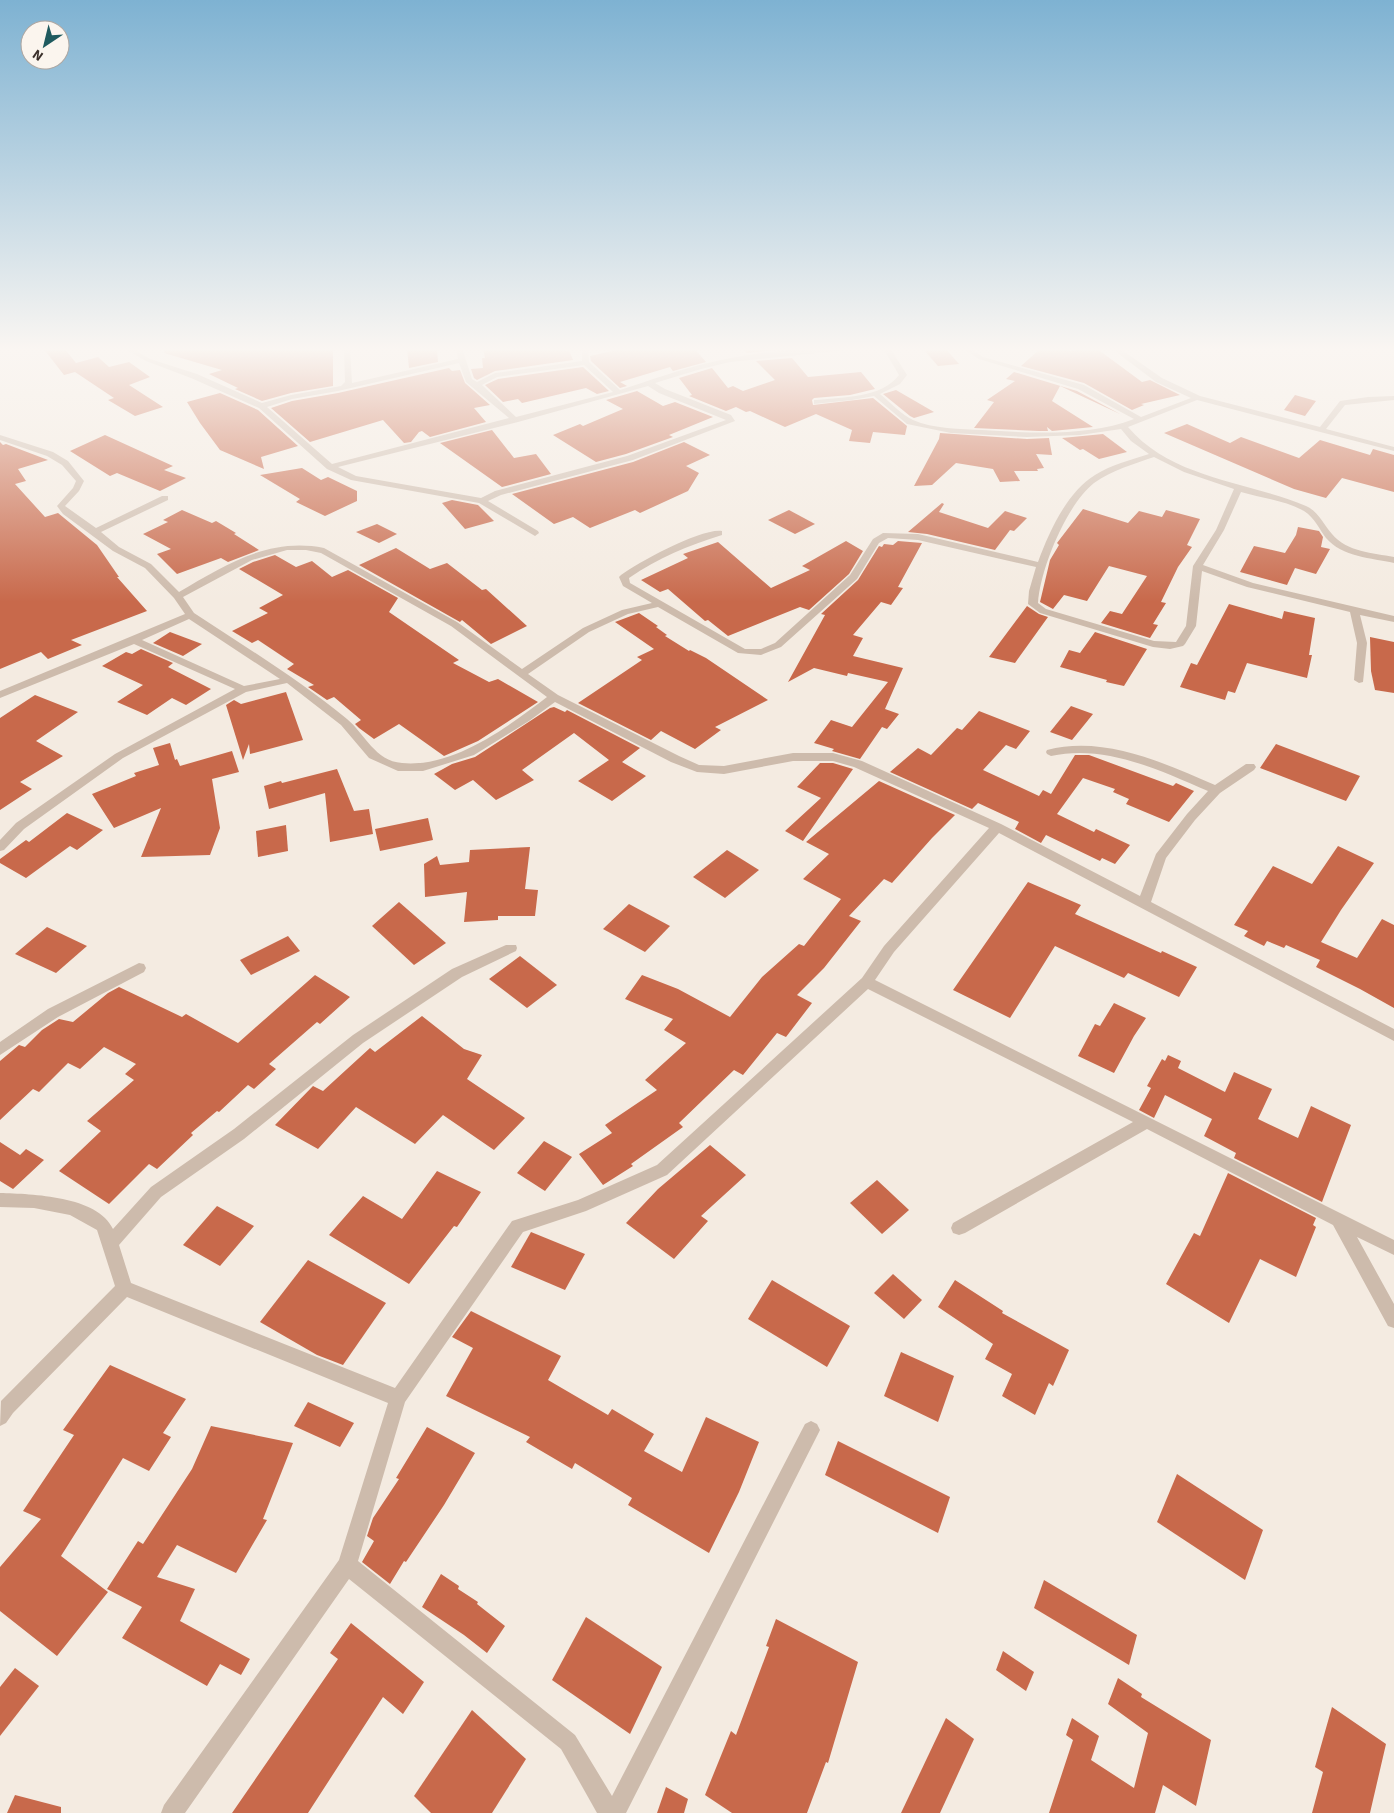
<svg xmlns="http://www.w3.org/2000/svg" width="1394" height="1813" font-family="'Source Sans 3',sans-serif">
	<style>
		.building { fill: #c8694b }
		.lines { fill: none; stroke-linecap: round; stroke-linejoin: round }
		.street { fill: #cdbbac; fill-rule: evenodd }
	</style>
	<rect width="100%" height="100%" fill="#f4ebe1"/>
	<g class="building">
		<path d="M43,348H64L76,363L98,357L109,367L129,362L150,377L129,385L163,407L135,416L108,400L114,398L75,372L64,375Z"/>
		<path d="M165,348H333V386L291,393L262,401L235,389L238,388L209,374L222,370L164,353Z"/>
		<path d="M407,348H437L438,362L409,368Z"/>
		<path d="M483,348H565L566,351L569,350L573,360L580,359L495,371L477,380L474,378L471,369L483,368L482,358H485Z"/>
		<path d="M637,348H694L706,362L673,371L670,367L620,382L627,386L620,388L591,361L590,356L621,349L624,351Z"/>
		<path d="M742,348H784L785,349L747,353Z"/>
		<path d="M945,348L959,364L938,366L924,350Z"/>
		<path d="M1054,348H1065L1069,351L1096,348L1142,382L1150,380L1180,395L1141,404L1144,405L1132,410L1084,383L1021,366L1040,349Z"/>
		<path d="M792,358L808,377L861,372L875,389L850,395L814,398L812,400L813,405L873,398L907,426L905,435L873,432L870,443L849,441L852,430L816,414L785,427L750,411L746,412L736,407L726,411L689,396L692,395L679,378L712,368L728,388L733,386L743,391L775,380L756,361Z"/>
		<path d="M583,367L609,391L597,394L586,388L522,403L518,399L503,402L485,385L498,379Z"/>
		<path d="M449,368L452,371L460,370L465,383L490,405L474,408L486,422L430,437L422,431L419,432L411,442L404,443L383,420L310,442L271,408L292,401L338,393Z"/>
		<path d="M1014,372L1077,391L1120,414L1060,386L1052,401L1093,427L1052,431L1047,427L1048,431H1039L974,428L994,402L987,400L1015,381L1006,379Z"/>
		<path d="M896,390L934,412L914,418L910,416L883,394Z"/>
		<path d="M637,391L663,406L675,402L713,417L669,435L673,437L626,454L596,462L553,435L580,424L583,426L623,409L606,400Z"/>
		<path d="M220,393L258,410L298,446L261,457L264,469L220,450L200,423L187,402Z"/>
		<path d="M1295,395L1316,401L1305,416L1284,410Z"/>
		<path d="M1187,424L1230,443L1241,437L1299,458L1320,440L1370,455L1373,449L1394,455V492L1342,478L1326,498L1294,489L1164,433Z"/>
		<path d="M492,430L514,458L536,454L551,474L502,487L440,443Z"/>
		<path d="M940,433L1027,439L1049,438L1052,455L1036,454L1044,468L1037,469L1038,471H1014L1020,481L1000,482L993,469L956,463L932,485L914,486L939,439Z"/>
		<path d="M1103,434L1127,452L1099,459L1083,449L1080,450L1062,438Z"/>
		<path d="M105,435L173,466L164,470L186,478L160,491L117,473L110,476L70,451Z"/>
		<path d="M0,442L3,445L6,444L48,460L18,469L26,481L15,484L45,517L58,513L97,545L119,577H117L147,611L71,640L82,645L48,659L41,652L0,669Z"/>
		<path d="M684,442L710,455L686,466L699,473L688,491L640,513L635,510L590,528L573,517L554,524L512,494L633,462Z"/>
		<path d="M302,468L321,480L328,477L357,491V501L325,516L296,502L300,499L260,475Z"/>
		<path d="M452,500L478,505L494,521L465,529L442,503Z"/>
		<path d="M942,503L944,504L939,512L988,528L1005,511L1027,518L1014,531L1010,530L995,550L927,534L908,532Z"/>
		<path d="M1083,509L1128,523L1139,511L1162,517L1166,510L1200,519L1187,545L1192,547L1178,567L1161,602L1166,603L1153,624L1158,625L1150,638L1101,623L1110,611L1122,614L1147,576L1109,566L1087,601L1064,595L1053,609L1040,602L1050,560L1059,545L1057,543Z"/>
		<path d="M182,510L212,523L216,521L236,533L234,534L259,550L228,562L221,558L177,574L157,554L171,549L143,534L168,522L163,520Z"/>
		<path d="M789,510L815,524L795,534L768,520Z"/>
		<path d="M377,524L397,534L379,543L356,532Z"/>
		<path d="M1298,527L1319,531L1323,537L1321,547L1330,549L1316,574L1295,568L1287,585L1240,572L1254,546L1285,553L1296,535Z"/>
		<path d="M846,541L863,551L849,574L809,610L800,607L728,636L708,620L705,621L668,589L660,592L641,580L688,558L683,554L718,542L771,588L810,570L802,566Z"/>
		<path d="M898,541L922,543L898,587L903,588L891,605L881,602L853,635L863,638L853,656L903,668L885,709L899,714L887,729L882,727L860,759L832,751L834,749L814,743L831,720L852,727L888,682L848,673L847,676L814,668L788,682L825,615L821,614L858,580L879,546L882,547L884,544L893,545Z"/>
		<path d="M396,548L430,569L447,563L482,590L486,589L527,626L491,644L462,620L460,622L359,565Z"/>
		<path d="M275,555L296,567L312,561L332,577L348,570L398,598L389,612L459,660L453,663L489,682L498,679L538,702L478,741L444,756L399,724L374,739L359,728L355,724L361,720L334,697L327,700L308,687L314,685L287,669L294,664L258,640L252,643L232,631L268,613L259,608L283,595L239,569L253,562Z"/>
		<path d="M1229,604L1282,619L1284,611L1315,618L1309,655H1312L1307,678L1247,663L1235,693L1228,691L1225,700L1180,687L1191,663L1197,665Z"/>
		<path d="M1027,606L1039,614L1048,617L1015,663L989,657Z"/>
		<path d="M639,613L658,626L656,627L667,635L665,636L689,651L690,650L706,658L768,700L715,727L721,730L695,749L661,731L651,740L578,703L642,660L637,657L654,649L615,622Z"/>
		<path d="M170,632L202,644L183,656L153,643Z"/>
		<path d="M1095,632L1147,649L1124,686L1106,682L1107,680L1060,667L1069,650L1080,653Z"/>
		<path d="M1370,637L1394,642V693L1375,690L1371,671Z"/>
		<path d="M141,649L173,663L168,667L211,689L186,705L172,698L147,715L117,702L143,685L102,666L126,652L132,654Z"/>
		<path d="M286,692L303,740L250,754L249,744L243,760L226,705L234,700L241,704Z"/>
		<path d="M35,695L78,712L36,741L63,756L20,782L32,789L0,810V718Z"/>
		<path d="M1071,706L1093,714L1072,740L1050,732Z"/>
		<path d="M554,707L565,712L567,710L640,748L622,762L646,776L612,801L578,781L609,760L574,733L522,770L534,780L496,800L473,780L455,790L434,774L452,764L475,757L550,708Z"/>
		<path d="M979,711L1030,731L1016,749L1006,745L983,770L1039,796L1043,790L1051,794L1075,755H1089L1173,786L1176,783L1194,791L1169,822L1126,804L1129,799L1113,792L1115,789L1083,778L1057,814L1094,832L1096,829L1130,845L1115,864L1102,858L1100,861L1046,835L1041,843L1015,829L1019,822L978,803L972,809L890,772L918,748L931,755L957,728L962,730Z"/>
		<path d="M170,743L175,760L177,759L180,766L232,751L239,772L212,779L220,828L210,855L141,857L161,808L114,828L92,794L136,776L134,773L159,765L153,748Z"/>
		<path d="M1276,744L1360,776L1346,801L1260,768Z"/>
		<path d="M820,763H833L853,769L803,841L785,831L821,798L797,787Z"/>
		<path d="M337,769L354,811L369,809L373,834L330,842L325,793L269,809L264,786L281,781L282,783Z"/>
		<path d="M879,781L955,815L932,838L892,883L884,879L849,916L861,921L824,968L797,995L812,1003L786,1037L777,1033L743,1075L734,1070L679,1123L683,1127L631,1164L633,1166L603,1185L579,1154L612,1133L605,1125L657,1090L645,1080L686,1043L664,1030L673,1019L625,999L642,975L678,989L730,1017L762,977L799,944L804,946L841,899L803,879L829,854L806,842Z"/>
		<path d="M67,813L103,830L77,850L70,846L26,878L0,863V859L26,840L29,842Z"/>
		<path d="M428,818L433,840L380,851L375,829Z"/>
		<path d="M286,825L288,851L258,857L256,831Z"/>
		<path d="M1338,846L1374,863L1341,910L1321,942L1357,958L1382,919L1394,925V1008L1360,989L1316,967L1320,960L1286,945L1284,948L1267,941L1264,946L1244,936L1248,931L1234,925L1273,866L1312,884Z"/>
		<path d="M530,847L525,889L538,890L535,916H498V920L464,922L467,892L425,897L424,864L437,856L440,865L469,862L470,850Z"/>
		<path d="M727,850L759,870L725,898L693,877Z"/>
		<path d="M1028,882L1081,905L1075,914L1161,953L1162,951L1197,967L1179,997L1128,973L1124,978L1055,946L1010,1018L953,990Z"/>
		<path d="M399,902L446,943L414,965L372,926Z"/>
		<path d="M629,904L670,926L645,952L603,929Z"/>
		<path d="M47,927L87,946L56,973L15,954Z"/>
		<path d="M288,936L300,951L251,975L240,960Z"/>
		<path d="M520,956L557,985L527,1008L489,979Z"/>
		<path d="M315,975L350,997L320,1024L317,1022L269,1064L276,1069L254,1089L248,1085L219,1112L217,1111L191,1133L193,1135L157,1169L149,1164L109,1204L59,1171L101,1131L87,1121L134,1080L125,1074L136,1064L104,1047L80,1069L68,1063L39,1092L33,1089L0,1120V1061L19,1045L25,1047L42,1030L59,1019L73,1022L108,993L119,987L182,1017L186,1014L238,1043Z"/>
		<path d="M1114,1003L1146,1018L1134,1036L1114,1073L1078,1056L1095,1024L1100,1026Z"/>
		<path d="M422,1016L464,1049L482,1055L467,1079L525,1118L494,1150L443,1115L415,1144L356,1107L318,1149L275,1125L313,1086L323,1091L370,1048L375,1052Z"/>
		<path d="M1168,1055L1181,1061L1178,1068L1225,1092L1234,1072L1272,1089L1258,1119L1298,1138L1311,1106L1351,1125L1322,1202L1234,1158L1236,1153L1204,1136L1212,1119L1165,1095L1154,1118L1139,1110L1151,1088L1147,1086L1162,1059L1165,1061Z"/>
		<path d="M544,1141L572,1157L545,1191L517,1173Z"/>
		<path d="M0,1142L20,1155L26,1149L44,1160L13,1189L0,1181Z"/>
		<path d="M710,1145L746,1175L701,1216L708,1221L674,1259L626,1223L658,1189Z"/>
		<path d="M437,1171L481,1192L457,1227L454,1226L409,1284L329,1235L363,1196L402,1219Z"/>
		<path d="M1228,1173L1316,1218L1313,1225L1316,1227L1296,1277L1260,1259L1229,1323L1166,1284L1194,1233L1200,1236Z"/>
		<path d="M877,1180L909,1210L882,1234L850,1203Z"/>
		<path d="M217,1206L254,1226L220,1266L183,1245Z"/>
		<path d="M531,1232L585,1254L565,1290L511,1267Z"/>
		<path d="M308,1260L386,1303L343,1365L317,1355L260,1322Z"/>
		<path d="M893,1274L922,1300L904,1319L874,1293Z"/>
		<path d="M772,1280L850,1326L827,1367L748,1319Z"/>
		<path d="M955,1280L1003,1311L1002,1313L1069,1350L1053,1386L1049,1383L1035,1415L1002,1396L1012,1374L985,1359L993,1344L938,1307Z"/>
		<path d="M471,1311L561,1356L548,1380L608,1415L612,1409L654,1434L644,1451L682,1472L706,1417L759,1442L739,1492L709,1553L628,1505L632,1498L575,1463L572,1469L526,1442L530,1437L446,1396L473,1348L452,1337Z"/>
		<path d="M901,1352L954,1376L938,1422L884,1396Z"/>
		<path d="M110,1365L186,1399L163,1433L171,1437L149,1471L123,1458L61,1556L108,1592L57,1656L0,1611V1567L41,1519L23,1511L74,1435L63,1430Z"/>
		<path d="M308,1402L354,1423L340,1447L294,1426Z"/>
		<path d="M211,1426L293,1443L263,1519L267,1520L236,1573L177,1545L157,1577L195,1589L180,1621L250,1659L241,1675L220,1664L207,1686L122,1638L142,1607L107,1589L138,1541L143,1544L192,1469Z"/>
		<path d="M427,1427L475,1453L444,1505L406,1562L404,1561L390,1584L362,1562L374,1541L367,1536L373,1518L399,1479L396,1478Z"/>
		<path d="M838,1441L950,1497L938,1533L825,1475Z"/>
		<path d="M1177,1474L1263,1530L1245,1580L1157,1522Z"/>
		<path d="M441,1574L459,1586L458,1589L478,1602L477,1604L505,1626L487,1653L464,1635L422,1607Z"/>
		<path d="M1044,1580L1137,1635L1129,1665L1034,1608Z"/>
		<path d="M586,1617L662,1667L630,1734L552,1680Z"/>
		<path d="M776,1619L858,1662L828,1763L826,1762L807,1813H732L705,1795L731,1731L736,1735L769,1647L766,1646Z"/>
		<path d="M351,1623L424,1682L403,1714L383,1697L308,1813H232L338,1659L330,1653Z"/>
		<path d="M1003,1651L1034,1672L1026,1691L996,1670Z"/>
		<path d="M15,1668L39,1686L0,1736V1687Z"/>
		<path d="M1118,1678L1142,1694L1141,1697L1211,1740L1196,1806L1163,1785L1155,1813H1049L1073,1740L1066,1735L1072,1718L1099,1736L1091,1760L1134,1788L1148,1733L1108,1704Z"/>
		<path d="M1332,1707L1386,1744L1370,1813H1312L1323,1772L1315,1767Z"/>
		<path d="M472,1710L526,1759L492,1813H431L414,1796Z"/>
		<path d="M946,1718L974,1739L940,1813H901Z"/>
		<path d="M666,1787L688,1799L684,1813H657Z"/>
		<path d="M15,1795L61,1807V1813H7Z"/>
	</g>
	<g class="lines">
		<g class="street">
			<path d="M123,348H131L150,359L197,374L262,403L291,395L341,386L345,382L344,348H350L352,383L458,359L456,348H462L472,379L477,382L495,373L582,361V348H588L589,362L620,390C651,380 681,369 712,362C757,351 805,348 850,348L847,350L730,362L701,369L655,383L665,389L731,415L735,421L633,460L501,495L488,501L538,531L539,533L535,536L479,503L351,480L327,469L259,408L191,378L146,361ZM459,363L466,382L509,418L332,464L267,407L292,399L338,391ZM584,365L613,392L516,417L482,385L497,377ZM648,386L659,393L726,420L627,456L495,491L481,498L356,476L338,467L518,422Z"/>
			<path d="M883,348H890L907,375L900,384L880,394C890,402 902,415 913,420C933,429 961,429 982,430C1031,433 1087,437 1134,419L1078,389L979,359L962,348H970L983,357L1084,385L1141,417L1191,398L1156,382L1111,348H1119L1162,378L1200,396L1320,427L1340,401L1368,397L1394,396V400L1345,405L1326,429L1394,447V451L1197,400L1128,427C1172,479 1247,481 1306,506C1319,512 1323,524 1332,534C1347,552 1373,553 1394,557V563C1372,558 1342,557 1326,538C1319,529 1315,518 1304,511C1286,501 1262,498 1241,492L1224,530L1203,565L1253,583L1394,616V622L1360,615L1367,643L1363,682L1359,683L1354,680L1357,643L1350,612L1247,587L1202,571L1196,626L1185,644L1183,646L1170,649L1153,647L1040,613L1028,604L1029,591L1036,567L918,540L888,538L879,543L857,579L781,647L761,655L738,653L658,607L628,614L589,632L528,674L558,695L679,756L699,765L724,766L793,753H833L862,761L1001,824L1140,896L1156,854L1187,814L1208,791C1159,770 1105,744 1051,756L1047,754L1046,752L1047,750C1104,735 1164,763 1215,785L1246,764H1254L1256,767L1254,770L1220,793L1195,820L1166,858L1151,902L1394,1029V1041L999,833L894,952L875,980L1394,1240V1255L1357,1237L1394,1304V1328L1388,1326L1333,1225L1147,1129L965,1233L959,1235L953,1233L951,1228L953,1223L1133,1122L868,989L667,1175L586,1211L523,1232L405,1402L358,1561L575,1735L612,1796L805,1424L811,1421L817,1424L820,1430L817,1436L626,1813H597L561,1749L349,1579L185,1813H161L164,1805L339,1560L388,1403L127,1297L13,1413L6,1423L0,1426L1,1401L115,1286L97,1230L70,1215L34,1208L0,1207V1193C32,1194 98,1196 113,1229L151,1187L234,1129L353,1035L452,969L506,945H516L517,948L516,951L462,977L363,1043L244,1139L161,1197L119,1245L131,1283L395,1388L512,1221L578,1200L657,1165L862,978L884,946L989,828L854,767L833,761H793L724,774L697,772L671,762L555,702L529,721L474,755L423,771H398L369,758L341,725L287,683L246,692L123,758L24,829L4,850L0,851V840L16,823L115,754L235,689L134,644L0,698V691L185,614L174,598L145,568L113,551L63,514L57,506L73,488L76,481L62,465L47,456L0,440V435L53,452L68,461L84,481L79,491L65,506L96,528L162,496H168V500L101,532L119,547L151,564L179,592C225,565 269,537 324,548L457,622L522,669L583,628L622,610L652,603L623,586L619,577L621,575C639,562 701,528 722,531V535C689,545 658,558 629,578L630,583L745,649H761L775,643L850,575L873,539L883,533L918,534L1038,562C1049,532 1067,492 1095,475C1111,465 1130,460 1149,454L1131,441L1121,429L1080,435L1027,437L951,433L907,424L874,396L852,400L814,404V400H817C843,397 882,398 899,375ZM1154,457L1184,472L1234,489L1216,530L1193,566L1186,626L1176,642L1154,641L1046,609L1038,603C1040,569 1067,504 1094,483C1112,470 1134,464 1154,457ZM287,550H306L321,553L451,626L547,697C508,727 453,768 402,763C375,761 365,734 347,719C299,680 246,647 194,613L183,597L252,560ZM189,619L280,679L244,686L142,640Z"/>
			<path d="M139,963L144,964L146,968L144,972L58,1017L0,1055V1042L48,1009Z"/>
		</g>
	</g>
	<linearGradient id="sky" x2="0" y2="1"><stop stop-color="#7eb2d2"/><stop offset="0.58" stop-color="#faf6f2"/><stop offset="1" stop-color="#faf6f2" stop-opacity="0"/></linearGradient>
	<rect width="1394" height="602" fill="url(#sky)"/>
	<g transform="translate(45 45) rotate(215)"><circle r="24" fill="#fbf5ee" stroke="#aea6a0"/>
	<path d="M0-4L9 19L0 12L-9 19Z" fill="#1f5a5e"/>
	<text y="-8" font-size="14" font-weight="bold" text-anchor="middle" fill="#3b302b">N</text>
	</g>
</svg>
